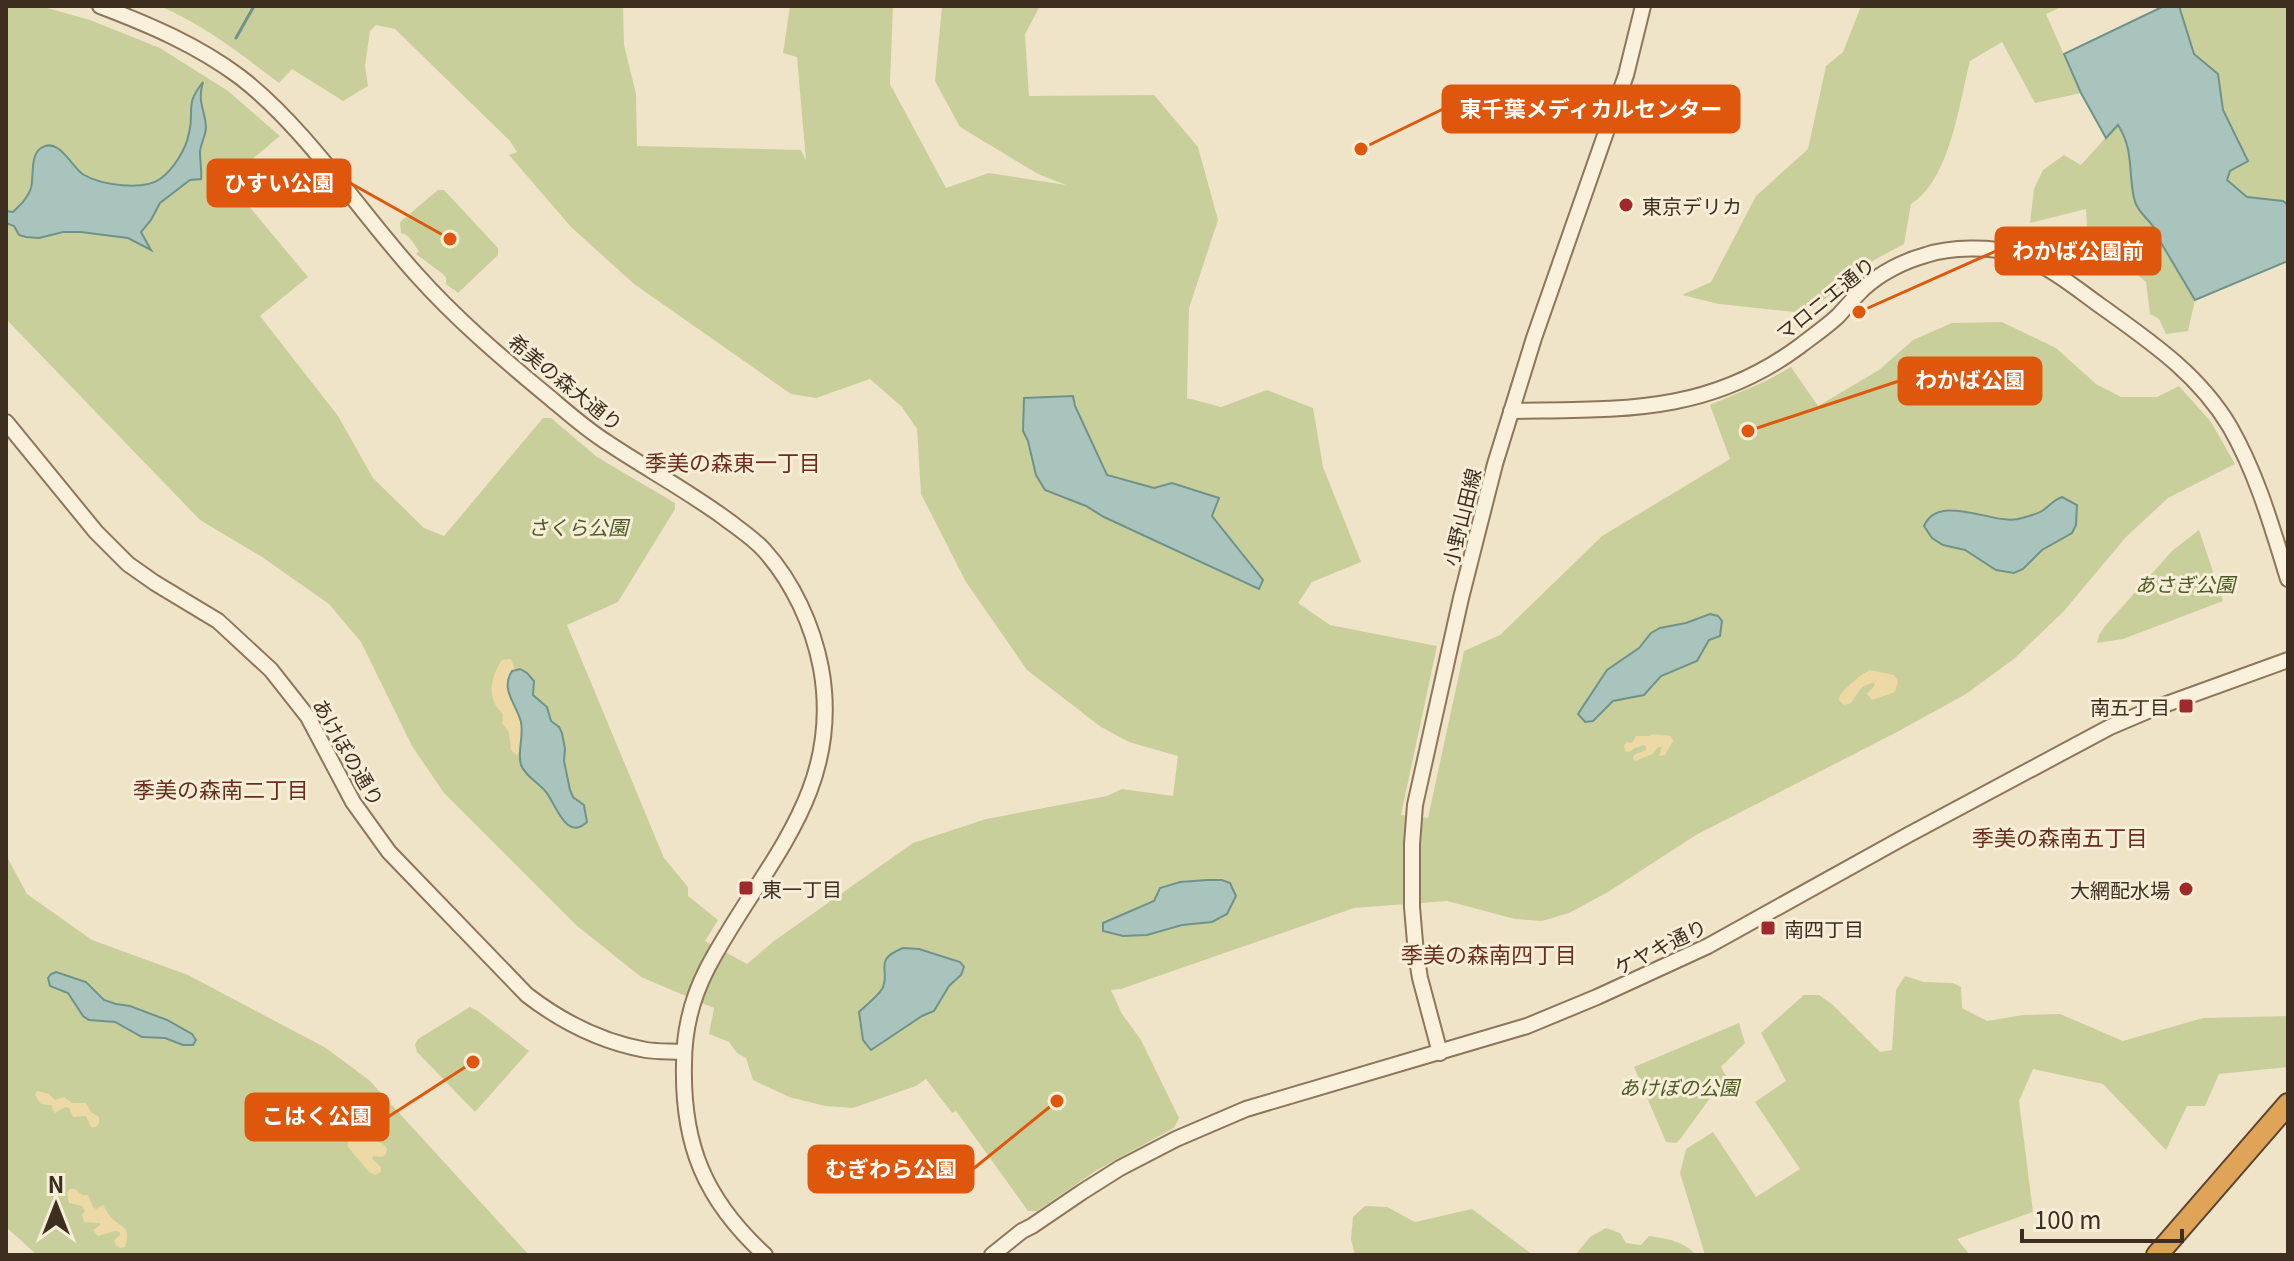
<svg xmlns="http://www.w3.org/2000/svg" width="2294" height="1261" font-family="Georgia,'Noto Sans JP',serif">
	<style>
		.green { fill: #c9cf9b }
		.sand { fill: #ecd9a5 }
		.water { fill: #a9c4bc; stroke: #6f938a; stroke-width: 2 }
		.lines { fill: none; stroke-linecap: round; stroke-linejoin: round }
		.stream { stroke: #6f938a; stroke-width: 3 }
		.minor-casing { stroke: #8d765c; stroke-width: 18 }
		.highway-casing { stroke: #5b4430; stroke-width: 24 }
		.minor { stroke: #faf1dc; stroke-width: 14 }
		.highway { stroke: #e0a458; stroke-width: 20 }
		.poi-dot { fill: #9e2a2b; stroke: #f7eed8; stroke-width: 3 }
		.labels { text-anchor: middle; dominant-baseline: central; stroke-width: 6; stroke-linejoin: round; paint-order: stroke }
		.poi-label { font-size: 20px; fill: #3d2e20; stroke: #f7eed8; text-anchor: start }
		.street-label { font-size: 20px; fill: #3d2e20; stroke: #f7eed8 }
		.park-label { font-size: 20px; font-style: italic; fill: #4d5a26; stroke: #f7eed8 }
		.neighbourhood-label { font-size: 22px; fill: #6b2e1e; stroke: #f7eed8 }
		.leader { fill: none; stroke: #df570d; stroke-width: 3 }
		.callout-dot { fill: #df570d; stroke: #f7eed8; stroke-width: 3 }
		.callout { fill: #df570d; stroke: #df570d; stroke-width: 3 }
		.callout-label { font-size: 22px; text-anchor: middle; font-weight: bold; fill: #fff }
	</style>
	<rect width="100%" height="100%" fill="#f0e4c8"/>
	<g class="green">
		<path d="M6,6H40L90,20L160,48L228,91L280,136L227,180L308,277L260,316L338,416L373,478L424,528L444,536L543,418H551L597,457L675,503V509L618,602L567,625L664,858L688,887V896L718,920L705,941L747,964L774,941L913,843L986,819L1107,796L1122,789L1173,796L1178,756L1129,742L1101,727L1027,670L966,582L921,494L917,429L902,407L870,379L816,398L791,394L634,284L571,227L509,155L517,152L510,141L395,29L376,25L370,31L365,66L368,86L343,101L292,69L279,83C240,53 205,26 160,6H623L624,45L636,94L637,146L801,150L806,161L797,57L783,53L790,6H893L890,84L946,188L989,173L1066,185L1038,174L960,127L935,81L942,6H1040L1025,34L1029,96L1154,95L1198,147L1218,220L1189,308L1187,398L1221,407L1267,390L1313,408L1323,467L1361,562L1312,582L1298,603L1330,625L1437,646L1401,815L1428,818L1464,651L1500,635L1602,536L1730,459L1710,405L1766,381L1791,367L1818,406L1879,370L1913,340L1952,323L2002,322L2056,348L2096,384L2121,397H2157L2179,386L2211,422L2235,464L2168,498L2126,537L2064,611L2015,658L1966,694L1897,732L1696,835L1608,892L1569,913L1542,921L1515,919L1447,901L1354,908L1121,989L1111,990L1122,1014L1141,1040L1179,1118L1174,1128L1097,1170L1037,1211H1028L956,1111L952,1113L926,1079L916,1086L853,1108L825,1106L789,1097L753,1080L746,1058L737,1053L729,1042L709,1034L714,1008L641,977L576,925L444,793L412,746L361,642L329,604L262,557L200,520L6,319Z"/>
		<path d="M1861,6H2064L2046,14L2081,93L2035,103L2002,42L1970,61C1959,104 1950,180 1911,204L1904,244L1863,266L1840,288L1805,313L1719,304L1682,295L1711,282L1756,196L1808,149L1826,66L1843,52Z"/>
		<path d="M2179,6H2288V205L2283,201L2247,197L2227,180L2230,171L2248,161L2223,110L2218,74L2194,55Z"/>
		<path d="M2118,124C2135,154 2127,169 2134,198C2137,215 2157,223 2160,241L2195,300L2188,331L2166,334L2159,319L2150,314L2146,282L2112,253L2089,260L2086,209L2030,223L2034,189L2043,170L2064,155L2081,165Z"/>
		<path d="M438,190H444L498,248V255L458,293L446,284V278L443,274L416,254L419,251C413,244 411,235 401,233L400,222Z"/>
		<path d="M2199,530L2223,601L2123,639L2097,643L2099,635L2105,626L2172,551Z"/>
		<path d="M6,855L27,894L92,940L188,975L326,1048L369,1080L529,1255H37L6,1227Z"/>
		<path d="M1905,976L1924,982L1953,983L1961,987L1962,1008L1987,1021L2023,1015L2060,1014L2123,1041L2203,1018L2288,1016V1067L2219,1074L2205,1106H2187L2166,1150L2103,1084L2033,1069L2019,1101L2033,1212L1957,1239L1970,1255H1705L1680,1173L1686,1149L1713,1132L1756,1197L1800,1169L1755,1102L1786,1081L1761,1033L1804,995H1819L1833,1005L1880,1052L1892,1050L1896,990Z"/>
		<path d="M470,1007L478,1011L529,1051L475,1112L417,1052L415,1044L418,1039Z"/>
		<path d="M1739,1023L1745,1043L1721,1067L1726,1076L1681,1138L1676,1143L1666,1142L1634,1067Z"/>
		<path d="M1365,1206L1387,1207L1415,1222L1472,1209L1533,1255H1355L1351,1239L1353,1217Z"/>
		<path d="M1606,1228L1620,1233L1626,1243L1641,1245L1649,1236C1665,1238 1686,1242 1696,1255H1567L1576,1254L1590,1237Z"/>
	</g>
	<g class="sand">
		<path d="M511,659L515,670L512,671L508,694C519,713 528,735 517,756L511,750L509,732L502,723L503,714C486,699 490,678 502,660Z"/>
		<path d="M1870,670L1894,675L1898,681L1895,692L1872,700L1867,694L1875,685L1874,682L1862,687L1851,703L1844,705L1839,700L1840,695C1847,687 1860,674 1870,670Z"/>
		<path d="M1652,734L1671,736L1673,741L1665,755L1659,756L1662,747H1658L1653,754L1635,761L1633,758L1634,755L1646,750V747L1644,745L1635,748L1629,752L1625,751L1624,745L1627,742L1632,743L1636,736H1650Z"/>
		<path d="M37,1091L49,1094L55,1100L64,1097L72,1103H86L91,1112L99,1117V1123L96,1127H91L86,1116L73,1117L69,1108L65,1107L55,1113L51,1105L41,1104L35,1095Z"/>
		<path d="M330,1102L334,1107H343L347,1113L343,1121L358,1123L360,1129L356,1140C368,1142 378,1137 387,1148L386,1154L382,1157L374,1156L372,1158L381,1167V1172L375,1175L369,1172L348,1147V1140L334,1137L324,1119L316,1109L319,1103Z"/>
		<path d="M70,1189H75L82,1195H88L93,1207L96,1209L103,1205C106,1209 108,1214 111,1217C121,1229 132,1225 125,1247L120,1248L116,1245L114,1240L120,1235V1232L115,1231L98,1236L93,1230L100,1225V1223L84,1222L82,1215L85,1211L82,1206L69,1203L67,1193Z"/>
	</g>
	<g class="water">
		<path d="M2164,6H2179L2194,54L2218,74L2223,110L2248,161L2230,171L2227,180L2247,197L2283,201L2288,205V261L2195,300L2160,241C2157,223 2137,215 2134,198C2128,171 2134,150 2118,125L2106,138L2081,93L2064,54Z"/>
		<path d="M203,82C197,104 205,108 206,127C206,136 200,144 200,153C200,162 202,170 201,179L190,180L160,203L151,220L141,232L151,250L128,238L81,232H63L39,238L26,237L19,235L14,226L6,223V211L13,212C20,205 28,198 31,188C34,176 30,155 41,148C59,136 72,168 84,175C102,185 143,191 160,179C174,169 186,149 189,133C195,109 184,106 203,82Z"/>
		<path d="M1073,396L1075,406L1107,475L1154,488L1172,483L1219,498L1212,516L1263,580L1259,589L1104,517L1086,506L1045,490L1036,475L1028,441L1023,431L1024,398Z"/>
		<path d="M2062,497L2077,505L2076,525L2072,533L2042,550L2023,569L2014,573L1996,570L1965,550L1943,545L1932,538L1924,526C1938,492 1994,525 2018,519C2025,517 2035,515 2042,511C2050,506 2053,500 2062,497Z"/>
		<path d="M1710,614L1718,616L1722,621L1720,636L1709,640L1697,661L1661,676L1644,695L1613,701L1593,721L1585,722L1578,714L1607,670L1639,648L1651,633L1660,628L1686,623Z"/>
		<path d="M520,669L527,673L534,681L533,695L547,707L551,721L559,727L562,733L565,749L564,761L570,790L573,797L584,805L587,822C566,842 556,804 546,792C538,782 526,777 521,765C517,752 524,736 521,722C516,703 500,690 512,671Z"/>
		<path d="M1207,880H1222L1230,883L1236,896L1227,914L1212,922L1182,925L1147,935L1123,936L1103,931V923L1154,901L1160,888L1180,882Z"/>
		<path d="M903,948L919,949L960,962L964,967L961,975L949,986L934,1011L922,1016L871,1050L863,1040L859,1012C866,1005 877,997 882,989C892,970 871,961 903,948Z"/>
		<path d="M56,972L86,982L104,1000L116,1004L130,1006L167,1020L192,1034L196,1040L193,1045H183L165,1038L142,1037L115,1022L89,1020L83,1016L68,993L50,986L48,978L51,974Z"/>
	</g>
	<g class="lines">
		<path class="stream" d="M236,38L254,6"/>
		<defs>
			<g id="minor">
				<path d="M100,6C150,25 197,45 240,77C306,128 359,211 416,274C456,319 503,359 549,397C568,413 587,430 608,443C647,469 688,491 726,519C739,529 753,538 764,550C793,582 813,626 821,668C844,795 760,867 707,969C692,998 684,1032 684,1064C682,1145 705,1200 765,1255"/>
				<path d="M1511,411C1620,409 1707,415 1800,346C1813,336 1826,327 1838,316C1846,307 1854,298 1863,289C1880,273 1904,261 1926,255C1950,247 1991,246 2016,254C2046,264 2072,285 2098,304C2148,340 2198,373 2230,427C2257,474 2272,527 2288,579"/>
				<path d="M6,422L96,532L128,564L155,583L218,621L271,670L308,717L353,802L389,852L527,995C562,1022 602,1042 646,1050C658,1052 671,1051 684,1052"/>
				<path d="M1440,1053L1420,978L1416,954L1412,907V844L1415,805L1461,598L1495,464L1534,338L1626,75L1643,6"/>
				<path d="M992,1255L1022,1231L1032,1226L1082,1192L1120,1168L1176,1139L1246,1109L1527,1026L1597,997L1708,946L1908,835L2110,727L2150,710L2288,660"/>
			</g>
			<path id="highway" d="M2157,1255L2288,1104"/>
		</defs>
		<use href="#minor" class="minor-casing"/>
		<use href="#highway" class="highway-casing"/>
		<use href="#minor" class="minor"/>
		<use href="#highway" class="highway"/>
	</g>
	<g class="poi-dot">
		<circle cx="1626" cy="205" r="8"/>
		<rect x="2178" y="698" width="16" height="16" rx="4"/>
		<rect x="738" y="880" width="16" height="16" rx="4"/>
		<circle cx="2186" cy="889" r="8"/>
		<rect x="1760" y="920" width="16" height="16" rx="4"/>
	</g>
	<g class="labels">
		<g class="poi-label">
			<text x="1642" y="205">東京デリカ</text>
			<text x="2170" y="706" text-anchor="end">南五丁目</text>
			<text x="762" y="888">東一丁目</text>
			<text x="2170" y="889" text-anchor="end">大網配水場</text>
			<text x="1784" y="928">南四丁目</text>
		</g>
		<g class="street-label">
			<text transform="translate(1825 298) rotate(-39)">マロニエ通り</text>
			<text transform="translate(566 382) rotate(39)">希美の森大通り</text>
			<text transform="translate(1461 517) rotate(-76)">小野山田線</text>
			<text transform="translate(349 752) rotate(60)">あけぼの通り</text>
			<text transform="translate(1660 946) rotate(-26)">ケヤキ通り</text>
		</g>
		<g class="park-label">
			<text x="578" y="526">さくら公園</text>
			<text x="2185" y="583">あさぎ公園</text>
			<text x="1679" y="1086">あけぼの公園</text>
		</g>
		<g class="neighbourhood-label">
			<text x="733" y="461">季美の森東一丁目</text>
			<text x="221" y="788">季美の森南二丁目</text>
			<text x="2060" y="836">季美の森南五丁目</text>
			<text x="1489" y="953">季美の森南四丁目</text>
		</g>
	</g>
	<path class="leader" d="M1361 149L1443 109M450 239L350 183M1859 312L1996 251M1748 431L1899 381M473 1062L388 1117M1057 1101L973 1169"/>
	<g class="callout-dot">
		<circle cx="1361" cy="149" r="8"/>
		<circle cx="450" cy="239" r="8"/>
		<circle cx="1859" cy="312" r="8"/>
		<circle cx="1748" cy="431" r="8"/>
		<circle cx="473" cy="1062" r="8"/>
		<circle cx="1057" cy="1101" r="8"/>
	</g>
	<g class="callout">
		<rect x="1443" y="86" width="296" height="46" rx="8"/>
		<rect x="208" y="160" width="142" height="46" rx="8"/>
		<rect x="1996" y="228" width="164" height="46" rx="8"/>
		<rect x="1899" y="358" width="142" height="46" rx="8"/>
		<rect x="246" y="1094" width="142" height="46" rx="8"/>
		<rect x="809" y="1146" width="164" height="46" rx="8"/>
	</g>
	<g class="callout-label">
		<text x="1591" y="117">東千葉メディカルセンター</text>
		<text x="279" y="191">ひすい公園</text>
		<text x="2078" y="259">わかば公園前</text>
		<text x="1970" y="388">わかば公園</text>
		<text x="317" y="1124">こはく公園</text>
		<text x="891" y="1177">むぎわら公園</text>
	</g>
	<rect width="2294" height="1261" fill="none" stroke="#3d2e20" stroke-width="16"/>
	<g transform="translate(56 1205)" stroke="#f7eed8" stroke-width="6" paint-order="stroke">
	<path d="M0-6L14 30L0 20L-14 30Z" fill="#3d2e20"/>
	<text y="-12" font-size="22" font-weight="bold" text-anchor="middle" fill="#3d2e20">N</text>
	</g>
	<path d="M2022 1229v12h160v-12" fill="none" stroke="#3d2e20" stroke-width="4"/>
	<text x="2034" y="1229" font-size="24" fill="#3d2e20" stroke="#f7eed8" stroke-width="6" paint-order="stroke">100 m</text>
</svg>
